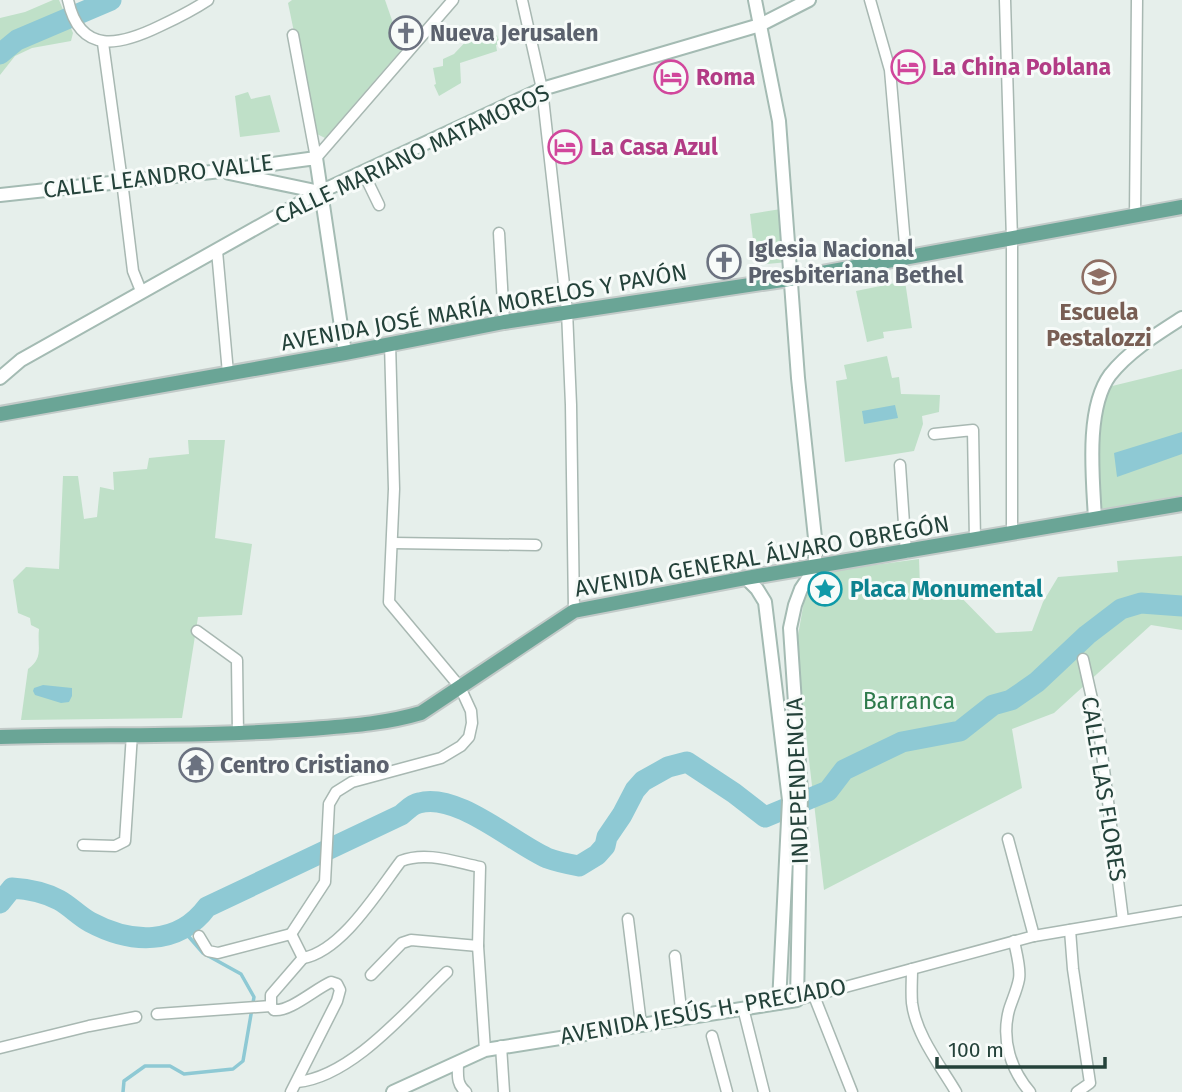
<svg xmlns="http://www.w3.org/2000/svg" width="1182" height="1092" font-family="'Fira Sans',sans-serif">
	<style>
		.green { fill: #bfe0c8 }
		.water { fill: #8ec9d4 }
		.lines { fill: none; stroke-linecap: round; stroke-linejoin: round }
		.stream { stroke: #8ec9d4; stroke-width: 3.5 }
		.river { stroke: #8ec9d4; stroke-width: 21 }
		.street-casing { stroke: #a8b8b2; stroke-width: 13 }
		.secondary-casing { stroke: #a4bbb3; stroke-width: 16 }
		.primary-casing { stroke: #c2cac8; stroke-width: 18 }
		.street { stroke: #fff; stroke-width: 10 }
		.secondary { stroke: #fff; stroke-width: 12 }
		.primary { stroke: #6aa596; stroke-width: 14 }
		.labels { text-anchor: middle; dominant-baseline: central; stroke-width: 6; stroke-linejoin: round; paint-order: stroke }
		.worship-label { font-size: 23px; font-weight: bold; fill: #5b616d; stroke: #f7fbf9; text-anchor: start }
		.hotel-label { font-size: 23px; font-weight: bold; fill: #b23c85; stroke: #f7fbf9; text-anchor: start }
		.street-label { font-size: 23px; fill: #24423a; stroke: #f7fbf9 }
		.education-label { font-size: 23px; font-weight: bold; fill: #785e54; stroke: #f7fbf9 }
		.culture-label { font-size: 23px; font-weight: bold; fill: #0d838f; stroke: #f7fbf9; text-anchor: start }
		.park-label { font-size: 23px; fill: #2d7a4b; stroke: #f7fbf9 }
	</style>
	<rect width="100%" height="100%" fill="#e6efeb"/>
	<g class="green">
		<path d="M53,0H59L73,33L71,41L32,48L15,56L0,75V18L25,12Z"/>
		<path d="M292,0H385L402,49L325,138L315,133L288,3Z"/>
		<path d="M497,35L500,44L496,45L497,51L460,63L461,83L439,96L434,85L436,84L433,68L443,66V59L454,54L471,36L475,41Z"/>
		<path d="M248,92L251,99L270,95L280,132L240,137L235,96Z"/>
		<path d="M781,209L788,262L756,265L750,214Z"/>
		<path d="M905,281L912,328L883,332L884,338L867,342L856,291Z"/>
		<path d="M887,356L892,378L899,377L901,394L940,395L939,412L922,416L923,424L914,451L845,462L836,381L847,379L844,365Z"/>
		<path d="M1182,369V495L1096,513C1096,475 1090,421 1108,387Z"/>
		<path d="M188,440H225L215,538L252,544L242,615L198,617L182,718L21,720L28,669C44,658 37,647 39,629L31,625L30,618L18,613L13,580L26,567L59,569L63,476H78L84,519L97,517L100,487L114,490L113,472L147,469L149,458L189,454Z"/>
		<path d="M1182,556V630L1151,625L1054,713L1012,729L1022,788L824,890L796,647L804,601L811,586L823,572L919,559L920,587L928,594L953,589L996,633L1032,631L1043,602L1058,577L1118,572L1117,561Z"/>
	</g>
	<g class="water">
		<path d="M895,405L898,418L864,424L862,411Z"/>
		<path d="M1182,432V454L1117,477L1114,453Z"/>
		<path d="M43,685L72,688V696L69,702L61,703L35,695L33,691L34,688Z"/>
	</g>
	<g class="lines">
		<path class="stream" d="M123,1092L124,1081L145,1066H170L184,1074L233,1069L243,1061L254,997L241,974L203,953L183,930"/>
		<g class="river">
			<path d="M0,54L17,40L111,0"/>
			<path d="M0,903L12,888C28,889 44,892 59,900C70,906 79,916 90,922C131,944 178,946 207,907L401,815C406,811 412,804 419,803C457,792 513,843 547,858C558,862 568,864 579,866L597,855L605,846L607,837L622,815L635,790L643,781L668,767L687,762L734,793L765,817L828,791L844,770L902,742L960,731L993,705L1011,700L1037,682L1087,635L1121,609L1141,603L1182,606"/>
		</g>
		<defs>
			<g id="street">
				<path d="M68,0C80,56 121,45 160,26C177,18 193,10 208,0"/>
				<path d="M522,0L542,89L567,311L571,405L574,611"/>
				<path d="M870,0L890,70L906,256"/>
				<path d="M1005,0L1012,240V534"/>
				<path d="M293,35L316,158"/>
				<path d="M103,43L121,174"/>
				<path d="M316,158L453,0"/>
				<path d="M363,172L379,205"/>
				<path d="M122,181L133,271L141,291"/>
				<path d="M1135,217L1137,0"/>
				<path d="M499,233L504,322"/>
				<path d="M217,251L228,373"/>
				<path d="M934,434L973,430L975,540"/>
				<path d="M900,465L906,553"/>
				<path d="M393,543L536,545"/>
				<path d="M197,631L237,660L238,735"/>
				<path d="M1083,659L1099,730L1123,920"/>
				<path d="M1008,839L1034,936"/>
				<path d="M83,845L115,846L125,841L132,734"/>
				<path d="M628,919L641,1024"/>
				<path d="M1070,930L1073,969L1090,1083L1077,1092"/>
				<path d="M291,934L325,882L329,804L336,792L352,782L441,758L461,746L469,737L472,723L471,711L460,687L389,602L394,489L390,343"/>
				<path d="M291,934L303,958"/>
				<path d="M199,936L208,951L218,953L291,934"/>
				<path d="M1014,941C1016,952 1021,968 1019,979C1017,990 1012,1000 1009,1010C1001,1040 1011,1070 1030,1092"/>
				<path d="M675,956L682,1018"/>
				<path d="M303,958C342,951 378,891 401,861C426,851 455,862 480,867L478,946L485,1050"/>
				<path d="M912,969C912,980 911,992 912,1003C916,1035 940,1065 956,1092"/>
				<path d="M371,975L402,943L411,940L478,946"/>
				<path d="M814,996L852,1092"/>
				<path d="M797,1000L1034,936L1182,911"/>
				<path d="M743,1008L764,1092"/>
				<path d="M157,1014L271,1006"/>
				<path d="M712,1036L727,1092"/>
				<path d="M501,1046L504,1092"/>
				<path d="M0,1048L89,1026L136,1017"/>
				<path d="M458,1063C458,1075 456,1084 466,1092"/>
				<path d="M297,1082C352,1077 408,1009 447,972"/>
				<path d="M291,1092L337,1001L340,990L337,984L331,982C315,989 290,1012 274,1010L271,1006V995L303,958"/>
			</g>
			<g id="secondary">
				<path d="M229,173L320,192"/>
				<path d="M0,195L221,171L316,158L345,353"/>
				<path d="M0,378L21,360L320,192L542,89L760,25L809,0"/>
				<path d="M1095,519C1093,479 1085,409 1110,375C1129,351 1157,334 1182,318"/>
				<path d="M746,578L757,589L765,602L789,800L779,1003"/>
				<path d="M393,1092L485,1050L797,1000L801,793L790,628L795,605L801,589L815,568V538L798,378L779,121L755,0"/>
			</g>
			<g id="primary">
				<path d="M0,414L345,353L504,322L789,279L1182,207"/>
				<path d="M0,737C103,734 207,737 310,729C348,726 384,724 421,713L574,611L746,578L1182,504"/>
			</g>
		</defs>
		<use href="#street" class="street-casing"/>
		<use href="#secondary" class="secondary-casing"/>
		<use href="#primary" class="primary-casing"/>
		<use href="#street" class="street"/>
		<use href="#secondary" class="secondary"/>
		<use href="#primary" class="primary"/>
	</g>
	<defs>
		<symbol id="church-ring" viewBox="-11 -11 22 22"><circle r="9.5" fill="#f7fbf9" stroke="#6b7280" stroke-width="1.5"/><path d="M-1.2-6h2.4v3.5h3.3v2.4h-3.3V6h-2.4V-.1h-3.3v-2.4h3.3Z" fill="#6b7280"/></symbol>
		<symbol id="hotel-ring" viewBox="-11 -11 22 22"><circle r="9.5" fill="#f7fbf9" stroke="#d1479c" stroke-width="1.5"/><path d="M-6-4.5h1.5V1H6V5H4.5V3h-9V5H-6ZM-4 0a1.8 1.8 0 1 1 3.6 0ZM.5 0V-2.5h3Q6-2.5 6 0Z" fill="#d1479c"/></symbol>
		<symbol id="school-ring" viewBox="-11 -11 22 22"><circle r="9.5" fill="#f7fbf9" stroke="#8d6e63" stroke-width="1.5"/><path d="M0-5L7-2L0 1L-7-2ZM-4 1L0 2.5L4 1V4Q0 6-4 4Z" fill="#8d6e63"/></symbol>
		<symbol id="sight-ring" viewBox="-11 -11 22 22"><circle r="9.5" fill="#f7fbf9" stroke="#0f9aa8" stroke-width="1.5"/><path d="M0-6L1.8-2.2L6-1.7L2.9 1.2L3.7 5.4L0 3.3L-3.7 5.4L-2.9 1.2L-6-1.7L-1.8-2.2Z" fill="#0f9aa8"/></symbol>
		<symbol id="temple-ring" viewBox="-11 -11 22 22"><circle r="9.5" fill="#f7fbf9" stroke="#6b7280" stroke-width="1.5"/><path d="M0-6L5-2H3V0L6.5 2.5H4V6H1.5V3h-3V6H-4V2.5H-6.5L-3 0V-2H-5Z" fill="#6b7280"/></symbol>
	</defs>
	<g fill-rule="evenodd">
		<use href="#church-ring" x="387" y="14" width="38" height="38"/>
		<use href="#hotel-ring" x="889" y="48" width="38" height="38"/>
		<use href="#hotel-ring" x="652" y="58" width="38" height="38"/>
		<use href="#hotel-ring" x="546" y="128" width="38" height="38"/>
		<use href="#church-ring" x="705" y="243" width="38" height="38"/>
		<use href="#school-ring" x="1080" y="258" width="38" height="38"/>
		<use href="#sight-ring" x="806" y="570" width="38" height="38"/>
		<use href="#temple-ring" x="177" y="746" width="38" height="38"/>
	</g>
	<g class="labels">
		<g class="worship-label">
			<text x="430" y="33">Nueva Jerusalen</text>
			<text x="748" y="249">Iglesia Nacional<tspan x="748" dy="26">Presbiteriana Bethel</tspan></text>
			<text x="220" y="765">Centro Cristiano</text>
		</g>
		<g class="hotel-label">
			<text x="932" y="67">La China Poblana</text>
			<text x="696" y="77">Roma</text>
			<text x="590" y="147">La Casa Azul</text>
		</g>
		<g class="street-label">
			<text transform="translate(412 154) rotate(-25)">CALLE MARIANO MATAMOROS</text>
			<text transform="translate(158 176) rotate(-7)">CALLE LEANDRO VALLE</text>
			<text transform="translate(484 307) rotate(-10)">AVENIDA JOSÉ MARÍA MORELOS Y PAVÓN</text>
			<text transform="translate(762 556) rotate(-10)">AVENIDA GENERAL ÁLVARO OBREGÓN</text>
			<text transform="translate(797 781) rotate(-92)">INDEPENDENCIA</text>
			<text transform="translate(1104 789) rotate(81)">CALLE LAS FLORES</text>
			<text transform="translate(703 1011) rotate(-10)">AVENIDA JESÚS H. PRECIADO</text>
		</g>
		<g class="education-label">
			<text x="1099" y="312">Escuela<tspan x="1099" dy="26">Pestalozzi</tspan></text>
		</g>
		<g class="culture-label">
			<text x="850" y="589">Placa Monumental</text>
		</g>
		<g class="park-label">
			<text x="909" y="701">Barranca</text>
		</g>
	</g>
	<path d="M937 1057v10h168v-10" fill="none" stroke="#24423a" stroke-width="3.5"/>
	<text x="948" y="1057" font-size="21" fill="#24423a" stroke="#f7fbf9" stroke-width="5" paint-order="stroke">100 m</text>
</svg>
